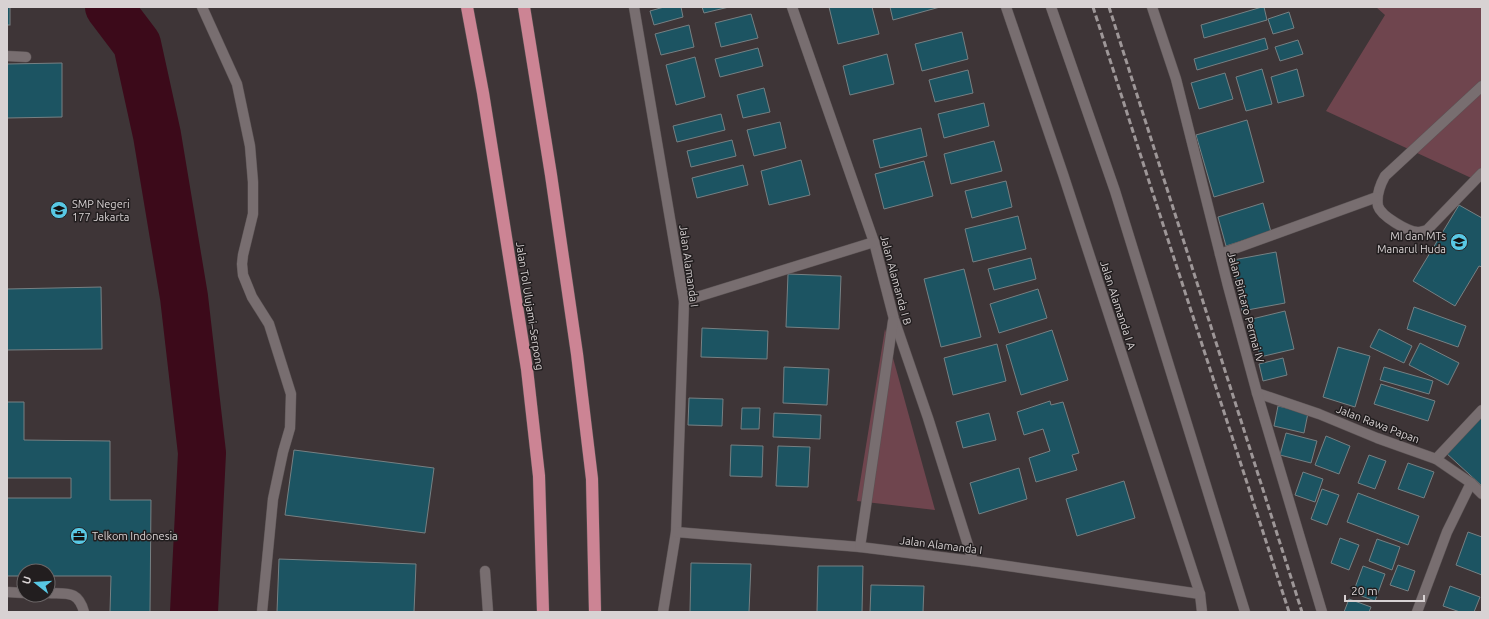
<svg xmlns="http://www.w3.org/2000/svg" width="1489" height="619" font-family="Ubuntu,sans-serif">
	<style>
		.green { fill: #6f454e }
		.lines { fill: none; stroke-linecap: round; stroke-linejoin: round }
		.river { stroke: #3c0a1a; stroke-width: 48 }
		.building { fill: #1c5462; stroke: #768083 }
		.service-casing { stroke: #5b5354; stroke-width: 11 }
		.minor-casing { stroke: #5b5354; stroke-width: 11 }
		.tertiary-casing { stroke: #5b5354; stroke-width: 11 }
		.motorway-casing { stroke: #5b5354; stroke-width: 13 }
		.service { stroke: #786e70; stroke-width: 10 }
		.minor { stroke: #786e70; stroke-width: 10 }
		.tertiary { stroke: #786e70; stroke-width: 10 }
		.motorway { stroke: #cc8494; stroke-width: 12 }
		.rail { stroke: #9e9798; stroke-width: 3; stroke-dasharray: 6 3; stroke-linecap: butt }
		.labels { text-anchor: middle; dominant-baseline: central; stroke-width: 3; stroke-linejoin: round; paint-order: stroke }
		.poi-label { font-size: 11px; fill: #d8d2d3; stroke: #221e1f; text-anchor: start }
		.street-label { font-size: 11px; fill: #d8d2d3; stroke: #221e1f }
	</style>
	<rect width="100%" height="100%" fill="#3e3537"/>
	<g class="green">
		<path d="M1376,7H1482V182H1480L1326,111L1385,15Z"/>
		<path d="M885,329L935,510L857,501Z"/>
	</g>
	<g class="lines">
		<path class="river" d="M109,7L137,44L157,135L184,297L202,453L194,612"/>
	</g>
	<g class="building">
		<rect x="7" y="7" width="3" height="18"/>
		<path d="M664,7H681L683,17L654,25L650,11Z"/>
		<path d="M702,7H729L704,13Z"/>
		<path d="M829,7H872L879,34L838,44Z"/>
		<path d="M890,7H940L893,20Z"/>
		<path d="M1262,7H1264L1267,20L1204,38L1201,25Z"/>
		<path d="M1289,12L1294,28L1273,34L1268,19Z"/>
		<path d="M751,14L758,38L721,47L715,23Z"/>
		<path d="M689,25L694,47L661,55L655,34Z"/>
		<path d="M962,32L968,59L922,71L915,44Z"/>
		<path d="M1265,38L1268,49L1197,70L1194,59Z"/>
		<path d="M1298,40L1303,54L1280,61L1275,47Z"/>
		<path d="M758,48L763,66L720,77L715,59Z"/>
		<path d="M887,54L894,84L850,95L843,66Z"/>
		<path d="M695,57L705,97L676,105L666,65Z"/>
		<path d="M62,63V117L7,118V64Z"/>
		<path d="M1262,69L1272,104L1246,111L1236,77Z"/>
		<path d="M1297,69L1304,96L1278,103L1271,77Z"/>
		<path d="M968,70L973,93L935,102L929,80Z"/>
		<path d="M1225,73L1233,99L1199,109L1191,83Z"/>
		<path d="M764,88L770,112L743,118L737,95Z"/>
		<path d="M984,103L989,126L944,138L938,114Z"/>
		<path d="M721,114L725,130L677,142L673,126Z"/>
		<path d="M1247,120L1264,182L1214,197L1196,135Z"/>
		<path d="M780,122L786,148L754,156L747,130Z"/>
		<path d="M921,128L927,156L880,168L873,140Z"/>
		<path d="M732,140L736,156L691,167L687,151Z"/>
		<path d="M994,141L1002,171L951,184L944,154Z"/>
		<path d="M801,160L810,195L769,205L761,171Z"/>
		<path d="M924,161L933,196L884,209L875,174Z"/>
		<path d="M743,165L748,185L697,198L692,178Z"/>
		<path d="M1006,181L1012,207L972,218L965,191Z"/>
		<path d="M1263,203L1271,232L1226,246L1218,217Z"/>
		<path d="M1459,205L1482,218V267L1479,266L1455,306L1413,281Z"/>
		<path d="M1018,216L1026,249L973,262L965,229Z"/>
		<path d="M1276,252L1285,303L1242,311L1233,260Z"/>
		<path d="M1031,258L1036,279L994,290L988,269Z"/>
		<path d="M964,269L981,337L941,347L924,279Z"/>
		<path d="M788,274L841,276L839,329L786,327Z"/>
		<path d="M101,287L102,349L7,350V289Z"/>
		<path d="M1038,289L1047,318L999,333L990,304Z"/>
		<path d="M1414,307L1466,326L1458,347L1407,329Z"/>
		<path d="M1285,311L1294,349L1260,357L1252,319Z"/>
		<path d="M702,328L768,331L767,359L701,357Z"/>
		<path d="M1379,329L1412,346L1404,363L1370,347Z"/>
		<path d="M1052,330L1068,380L1021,395L1006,345Z"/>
		<path d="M1420,343L1459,363L1448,385L1409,365Z"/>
		<path d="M997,344L1006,381L953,395L944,358Z"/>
		<path d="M1338,347L1370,356L1355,407L1323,397Z"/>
		<path d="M1283,358L1287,375L1263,381L1259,364Z"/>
		<path d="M784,367L829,369L827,405L783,403Z"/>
		<path d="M1384,367L1433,381L1429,394L1380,380Z"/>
		<path d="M1381,384L1435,401L1428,421L1374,404Z"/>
		<path d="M689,398L723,399L722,426L688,425Z"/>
		<path d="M1050,401L1051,405L1063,402L1079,453L1072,455L1077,470L1036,482L1029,458L1050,451L1043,429L1024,435L1017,412Z"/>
		<path d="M7,402H24V440L110,441V500H151L150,612H110L111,576H48V571H24V576H7V498H71V478H7Z"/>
		<path d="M1278,406L1308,413L1304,433L1274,426Z"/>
		<path d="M742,408H760L759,429H741Z"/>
		<path d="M1482,412V486L1445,452Z"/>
		<path d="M774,413L821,415L820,439L773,437Z"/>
		<path d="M989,413L996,440L963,448L956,422Z"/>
		<path d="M1286,433L1317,441L1311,463L1280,455Z"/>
		<path d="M1326,436L1350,446L1339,474L1315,465Z"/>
		<path d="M731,445L763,446L762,477L730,476Z"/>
		<path d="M778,446L810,447L808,487L776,486Z"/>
		<path d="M294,450L434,468L425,533L285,515Z"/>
		<path d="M1369,455L1386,461L1375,489L1358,483Z"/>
		<path d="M1408,463L1434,472L1424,498L1398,489Z"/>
		<path d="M1019,468L1027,499L979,514L970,483Z"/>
		<path d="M1303,472L1323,479L1315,502L1295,495Z"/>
		<path d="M1124,481L1135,518L1077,536L1066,499Z"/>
		<path d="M1322,489L1339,495L1327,525L1311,519Z"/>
		<path d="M1358,493L1419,516L1408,545L1347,522Z"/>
		<path d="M1468,532L1482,537V575L1456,565Z"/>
		<path d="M1340,538L1359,545L1349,570L1331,563Z"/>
		<path d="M1377,539L1400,547L1392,570L1369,561Z"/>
		<path d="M279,559L416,564L414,612H277Z"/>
		<path d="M691,563L751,564L749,612H690Z"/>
		<path d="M1398,565L1415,571L1408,591L1390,585Z"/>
		<path d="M818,566H863L862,612H817Z"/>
		<path d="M1363,566L1385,574L1375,601L1353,593Z"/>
		<path d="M871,585L924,586L923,612H870Z"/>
		<path d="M1450,586L1480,597L1474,612H1460L1443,606Z"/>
		<path d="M1349,599L1371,607L1369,612H1344Z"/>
	</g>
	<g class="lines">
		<defs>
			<g id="service">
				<path d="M202,7L237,84L250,146L253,182V214L243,255L242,264L243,275L252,297L269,324L291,394L290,428L283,452L273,499L262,612"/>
				<path d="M7,56L26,57"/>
				<path d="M7,592L24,593"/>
				<path d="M48,593C67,594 78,590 84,612"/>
			</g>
			<g id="minor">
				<path d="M634,7L684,301L676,532L663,612"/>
				<path d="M792,7L874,242L894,319L928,418L973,561"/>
				<path d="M1006,7L1063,174L1200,594L1202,612"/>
				<path d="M1051,7L1115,191L1245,612"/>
				<path d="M1482,86L1385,176C1380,185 1376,195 1378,206C1381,216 1408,232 1418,232C1421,232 1424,231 1427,230L1482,173"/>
				<path d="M1220,254L1377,197"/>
				<path d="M684,301L874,242"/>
				<path d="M1257,393L1319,414L1377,438L1436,459L1471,483L1482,494"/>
				<path d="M1436,459L1482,410"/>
				<path d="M676,532L860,547L973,561L1200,594"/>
				<path d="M860,547L893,321"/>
				<path d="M485,571L488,612"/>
				<path d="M1417,612L1447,532L1471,483"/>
			</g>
			<path id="tertiary" d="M1152,7L1176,79L1228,286L1257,393L1322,612"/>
			<g id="motorway">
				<path d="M467,7L483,93L527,369L539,476L543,612"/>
				<path d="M524,7L551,175L577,354L592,479L595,612"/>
			</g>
		</defs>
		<use href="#service" class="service-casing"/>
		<use href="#minor" class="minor-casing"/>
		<use href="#tertiary" class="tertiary-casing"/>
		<use href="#motorway" class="motorway-casing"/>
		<use href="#service" class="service"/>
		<use href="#minor" class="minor"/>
		<use href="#tertiary" class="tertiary"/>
		<use href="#motorway" class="motorway"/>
		<g class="rail">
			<path d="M1093,7L1145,169L1289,612"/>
			<path d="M1109,7L1302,612"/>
		</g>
	</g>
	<defs>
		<symbol id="school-disc" viewBox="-11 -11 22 22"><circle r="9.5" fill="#58c8e4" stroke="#221e1f"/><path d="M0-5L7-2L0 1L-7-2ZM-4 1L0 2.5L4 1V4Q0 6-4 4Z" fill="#111"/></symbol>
		<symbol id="office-disc" viewBox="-11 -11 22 22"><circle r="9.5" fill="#58c8e4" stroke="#221e1f"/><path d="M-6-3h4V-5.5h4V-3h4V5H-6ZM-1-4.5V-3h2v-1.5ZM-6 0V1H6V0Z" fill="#111"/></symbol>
	</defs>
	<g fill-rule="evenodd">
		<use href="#school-disc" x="49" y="200" width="20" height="20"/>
		<use href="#school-disc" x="1449" y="232" width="20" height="20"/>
		<use href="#office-disc" x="69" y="526" width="20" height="20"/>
	</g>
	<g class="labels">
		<g class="poi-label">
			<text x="72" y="204">SMP Negeri<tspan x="72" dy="13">177 Jakarta</tspan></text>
			<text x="1446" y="236" text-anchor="end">MI dan MTs<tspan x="1446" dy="13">Manarul Huda</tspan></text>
			<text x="92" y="536">Telkom Indonesia</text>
		</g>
		<g class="street-label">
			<text transform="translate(689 266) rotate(82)">Jalan Alamanda I</text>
			<text transform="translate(896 280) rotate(75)">Jalan Alamanda I B</text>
			<text transform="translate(1118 305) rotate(72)">Jalan Alamanda I A</text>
			<text transform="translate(530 306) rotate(81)">Jalan Tol Ulujami–Serpong</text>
			<text transform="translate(1246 307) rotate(75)">Jalan Bintaro Permai IV</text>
			<text transform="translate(1378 424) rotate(21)">Jalan Rawa Papan</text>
			<text transform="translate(941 545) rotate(7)">Jalan Alamanda I</text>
		</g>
	</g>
	<rect width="1489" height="619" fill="none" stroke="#d8d2d3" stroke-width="16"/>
	<g transform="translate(36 583) rotate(287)"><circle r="19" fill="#221e1f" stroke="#6b6667"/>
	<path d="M0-3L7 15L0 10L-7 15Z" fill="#58c8e4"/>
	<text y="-6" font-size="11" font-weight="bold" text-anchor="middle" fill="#d8d2d3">U</text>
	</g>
	<path d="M1345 595v6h79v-6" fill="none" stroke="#d8d2d3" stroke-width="2"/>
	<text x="1351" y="595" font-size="12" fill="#d8d2d3" stroke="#221e1f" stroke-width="3" paint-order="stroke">20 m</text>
</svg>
